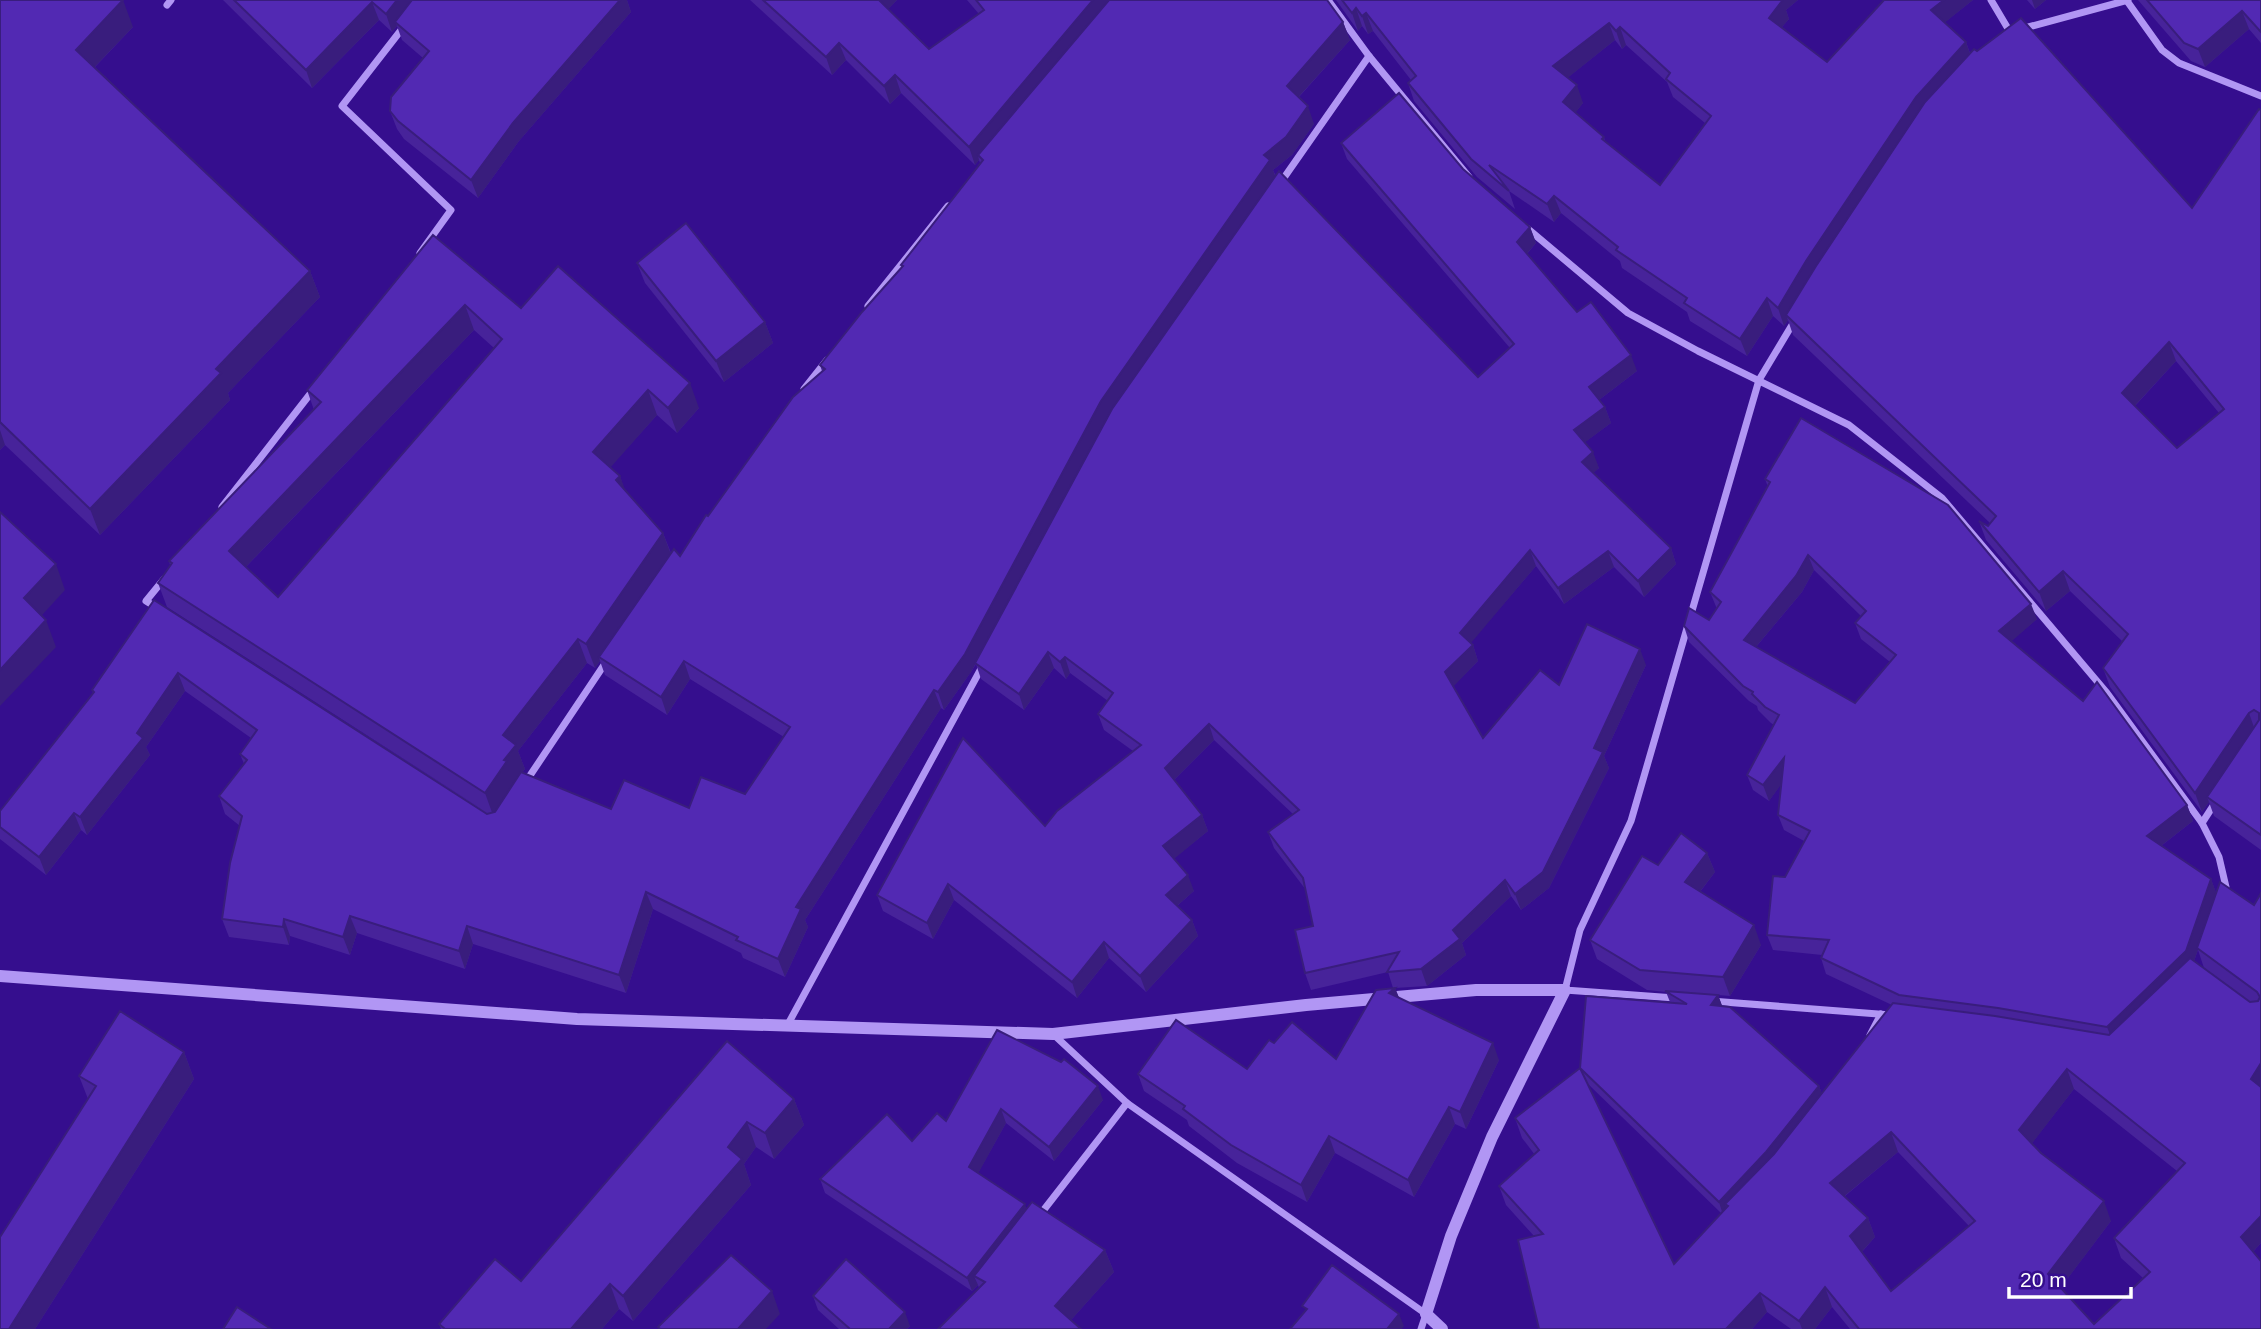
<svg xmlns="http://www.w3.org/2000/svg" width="2261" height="1329" font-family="Helvetica,sans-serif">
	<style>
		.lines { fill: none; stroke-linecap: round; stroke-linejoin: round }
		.minor { stroke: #b196f4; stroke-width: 7 }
		.tertiary { stroke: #b196f4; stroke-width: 12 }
		.wall { fill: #47239a; fill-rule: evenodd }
		.shaded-wall { fill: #391d7d }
		.building { fill: #5229b3; stroke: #391d7d; stroke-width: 2; fill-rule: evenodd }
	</style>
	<rect width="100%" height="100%" fill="#350e8e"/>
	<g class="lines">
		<g class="minor">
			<path d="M1328,0L1369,56L1469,177"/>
			<path d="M1991,0L2010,32"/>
			<path d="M2127,1L2162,50L2179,63L2261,96"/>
			<path d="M167,5L171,0"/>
			<path d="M405,25L342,106L451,210L420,253"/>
			<path d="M2021,29L2128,0"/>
			<path d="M1281,182L1369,56"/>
			<path d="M1528,229L1628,313L1698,351L1849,425L1942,498L2107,693L2202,823L2219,857L2226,887L2224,894"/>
			<path d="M868,306L948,206"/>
			<path d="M804,389L827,360"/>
			<path d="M222,507L314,389"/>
			<path d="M159,609L146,601L164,579"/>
			<path d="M525,783L606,662"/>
			<path d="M2202,823L2215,803"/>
			<path d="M1675,998L1565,990L1580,930L1631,821L1759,380L1795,320"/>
			<path d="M1711,1001L1891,1015"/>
			<path d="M787,1026L983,665"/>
			<path d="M1053,1034L1127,1103L1426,1314L1421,1329"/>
			<path d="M1870,1035L1881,1014"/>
			<path d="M1039,1216L1127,1103"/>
		</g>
		<path class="tertiary" d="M0,976L577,1019L1053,1034L1306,1005L1476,990H1565L1492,1137L1451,1236L1426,1314L1442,1329"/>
	</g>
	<g class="wall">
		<path d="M0,0L133,27L95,67L310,271L320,297L228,393L230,400L100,535L5,445L0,450Z"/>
		<path d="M223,0H627L631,12L519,141L478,198L404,139L397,129L390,111L423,58L402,40L397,26L392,32L379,20L312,88Z"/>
		<path d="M750,0H897L888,9L929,49L979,14L967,0H1327L1343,22L1350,40L1299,97L1314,124L1292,155L1273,170L1276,176L1478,377L1510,348L1347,159L1341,143L1463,169L1530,227L1536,243L1527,254L1577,312L1637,371L1599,400L1605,407L1611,423L1585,442L1599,468L1593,473L1671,548L1676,564L1644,597L1614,567L1564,604L1536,566L1470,643L1473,645L1478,661L1453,686L1483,738L1559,685L1646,665L1604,756L1609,768L1549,888L1521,910L1511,896L1462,943L1466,955L1427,986L1395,988L1399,998L1499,1060L1466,1129L1455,1124L1414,1197L1335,1153L1307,1202L1237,1163L1189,1126L1187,1120L1144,1091L1138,1074L1247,1069L1274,1043L1336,1059L1393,988L1388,972L1311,990L1305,973L1313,926L1306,890L1274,848L1268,832L1293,814L1214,740L1174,780L1202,815L1208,831L1173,859L1194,891L1177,906L1192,920L1198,936L1146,992L1109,958L1077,998L954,900L933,939L883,911L877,895L1045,826L1133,751L1104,730L1098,714L1108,701L1070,673L1066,679L1054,668L1024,710L981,679L976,664L971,672L944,710L941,708L805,920L808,927L785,977L743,958L741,953L653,909L626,993L473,944L465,969L357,933L350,955L290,936L289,945L229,937L222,919L240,826L225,814L219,796L244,764L240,754L251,738L185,691L146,747L150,755L87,835L81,830L46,875L0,839V811L93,694L92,690L154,600L488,813L167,607L158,583L170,565L169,561L314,410L307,390L433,235L521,308L699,408L677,433L657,415L610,467L620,476L624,489L663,533L671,553L680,556L708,516L822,371L820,365L902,268L901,265L980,163L979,160L975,165L901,93L890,104L846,60L832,75ZM474,330L494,348L278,597L246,567ZM600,661L605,675L667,715L690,679L784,737L745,794L689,808L611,809L522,773L525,769L518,751L587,663L595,668Z"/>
		<path d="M1336,0H1798L1786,10L1789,19L1782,27L1827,62L1884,0H1973L1945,22L1966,42L1970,53L2192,208L2261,110V850L2214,816L2209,802L2202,812L2110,687L2103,668L2122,641L2070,591L2046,611L1986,540L1979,521L1988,526L1990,523L1793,335L1788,320L1784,326L1773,316L1747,356L1690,321L1687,312L1622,268L1620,261L1561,213L1554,222L1509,191L1515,209L1477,177L1414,101L1408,83L1411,80L1373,31L1368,34L1362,26L1358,31ZM1615,40L1622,49L1626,45L1667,82L1673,97L1705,123L1660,185L1605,141L1604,137L1575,113L1583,103L1567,78ZM2176,361L2219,413L2177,448L2135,406Z"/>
		<path d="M2027,0H2046L2035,9Z"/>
		<path d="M2138,0H2261V43L2249,29L2205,67L2191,61Z"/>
		<path d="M637,263L765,322L773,343L724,382L645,283Z"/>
		<path d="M1765,479L2037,619L2011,641L2187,805L2193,821L2161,846L2211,879L2216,893L2254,905L2261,893V1243L2253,1252L2261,1329H1850L1832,1307L1815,1329H1791L1767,1312L1752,1329H1539L1534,1236L1506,1205L1499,1186L1535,1155L1522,1138L1515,1118L1670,1002L1666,992L1647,990L1597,959L1590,940L1658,865L1707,853L1715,872L1700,892L1761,945L1730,996L1718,995L1722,1006L1819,1086L1822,1094L1892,1005L1826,974L1821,958L1822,955L1773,950L1767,935L1785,877L1804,841L1784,830L1778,815L1781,784L1769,801L1753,790L1747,775L1774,725L1771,723L1758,710L1757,706L1749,701L1689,642L1684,626L1709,620L1717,609L1710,592L1768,487ZM1814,570L1861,616L1855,623L1861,639L1890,662L1855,703L1756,647L1802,592ZM2198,950L2204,968L2251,1002L2194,961ZM1588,1084L1721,1213L1674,1264ZM2074,1089L2177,1171L2114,1238L2121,1258L2143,1278L2094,1324L2061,1287L2111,1221L2032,1143ZM1898,1152L1969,1226L1891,1291L1862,1252L1875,1237L1868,1218L1845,1196Z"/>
		<path d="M997,1030L1103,1100L1054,1161L1006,1123L978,1173L1027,1209L1105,1250L1114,1272L1071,1320L979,1288L978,1285L972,1291L825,1193L820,1179L912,1141L946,1121Z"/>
		<path d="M727,1041L794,1099L804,1125L774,1159L756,1147L744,1164L751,1185L633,1321L619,1309L602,1329H441L439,1324L521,1281Z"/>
		<path d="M184,1052L194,1079L35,1329H0L88,1099L79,1076Z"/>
		<path d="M813,1296L910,1326L907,1329H839L818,1310Z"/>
	</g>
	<g class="shaded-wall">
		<path d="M123,0L133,27L86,76L76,50Z"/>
		<path d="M397,0H417L395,22L397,26L392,32L386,14Z"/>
		<path d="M620,0H627L631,12L519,141L478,198L471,180L513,123Z"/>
		<path d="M878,0H897L883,15Z"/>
		<path d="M1093,0H1114L978,155L979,160L975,165L969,147Z"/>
		<path d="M1777,0H1798L1786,10L1789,19L1775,35L1769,18Z"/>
		<path d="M1944,0H1973L1938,28L1931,10Z"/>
		<path d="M2032,0H2046L2035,9Z"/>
		<path d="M372,2L379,20L312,88L306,70Z"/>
		<path d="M1356,8L1362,26L1358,31L1352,13Z"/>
		<path d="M2242,11L2249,29L2205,67L2198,49Z"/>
		<path d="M1366,13L1373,31L1368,34L1362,16Z"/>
		<path d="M1343,22L1350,40L1293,103L1287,86Z"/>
		<path d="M1609,23L1615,40L1560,84L1553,66Z"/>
		<path d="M1620,27L1626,45L1622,49L1616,31Z"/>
		<path d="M1966,42L1972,60L1786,315L1788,320L1784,326L1778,308L1806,261L1916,97Z"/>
		<path d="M839,43L846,60L832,75L826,57Z"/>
		<path d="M895,75L901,93L890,104L884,86Z"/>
		<path d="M1577,85L1583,103L1570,120L1563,102Z"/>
		<path d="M1308,106L1314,124L1292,155L1273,170L1276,178L1108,419L971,672L944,710L938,692L1101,401L1264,155Z"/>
		<path d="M1554,196L1561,213L1554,222L1547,204Z"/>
		<path d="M1530,227L1536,243L1523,258L1517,242Z"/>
		<path d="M310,271L320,297L228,393L230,400L100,535L90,509L216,369Z"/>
		<path d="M1767,298L1773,316L1747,356L1740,339Z"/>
		<path d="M465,305L474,330L238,575L229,551Z"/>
		<path d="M765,322L773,343L724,382L716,361Z"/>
		<path d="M2169,342L2176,361L2129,412L2122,393Z"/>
		<path d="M1631,355L1637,371L1595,403L1589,387Z"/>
		<path d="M690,383L699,408L677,433L668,408Z"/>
		<path d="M648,390L657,415L602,477L593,452Z"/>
		<path d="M1605,407L1611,423L1580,446L1574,430Z"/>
		<path d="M0,430L5,445L0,450Z"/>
		<path d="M1593,452L1599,468L1588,478L1582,462Z"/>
		<path d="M620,476L629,500L616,480Z"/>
		<path d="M663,533L672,557L599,657L600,661L595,668L586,644Z"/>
		<path d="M1671,548L1676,564L1644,597L1638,581Z"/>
		<path d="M1530,550L1536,566L1466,649L1460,633Z"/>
		<path d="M1608,551L1614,567L1564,604L1558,588Z"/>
		<path d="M1808,555L1814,570L1802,592L1749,655L1744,640Z"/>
		<path d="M56,564L65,590L33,625L24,598Z"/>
		<path d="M2063,571L2070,591L2046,611L2039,592Z"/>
		<path d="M2031,604L2037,619L2005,647L1999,631Z"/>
		<path d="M46,620L56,647L0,706V670Z"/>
		<path d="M578,639L587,663L518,751L525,769L515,782L494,818L485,793L504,760L503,735Z"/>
		<path d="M1473,645L1478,661L1451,689L1445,672Z"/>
		<path d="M1640,649L1646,665L1604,756L1609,768L1549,888L1521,910L1515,894L1594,748Z"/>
		<path d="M1048,652L1054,668L1024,710L1019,694Z"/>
		<path d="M1065,657L1070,673L1066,679L1060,662Z"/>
		<path d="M684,661L690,679L667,715L661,697Z"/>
		<path d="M178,673L185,691L146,747L150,755L87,835L80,817Z"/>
		<path d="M934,690L941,708L805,920L808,927L785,977L778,959L796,907Z"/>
		<path d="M2249,713L2256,733L2207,797L2209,802L2202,812L2195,793Z"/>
		<path d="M1209,724L1214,740L1170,784L1165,768Z"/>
		<path d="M1784,758L1789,774L1769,801L1763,785Z"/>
		<path d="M2187,805L2193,821L2153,852L2147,836Z"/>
		<path d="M74,813L81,830L46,875L39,857Z"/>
		<path d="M1202,815L1208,831L1169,863L1163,846Z"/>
		<path d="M1707,853L1715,872L1692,902L1685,882Z"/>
		<path d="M1188,875L1194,891L1171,911L1166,895Z"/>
		<path d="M2211,879L2217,895L2192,967L2113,1042L2107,1027Z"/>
		<path d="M1505,880L1511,896L1462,943L1466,955L1427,986L1421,969L1453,930Z"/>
		<path d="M948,884L954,900L933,939L927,923Z"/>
		<path d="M646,892L653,909L626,993L619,975Z"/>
		<path d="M350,916L357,933L350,955L343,937Z"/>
		<path d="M284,919L290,936L289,945L283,927Z"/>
		<path d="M1192,920L1198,936L1146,992L1140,976Z"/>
		<path d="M1754,925L1761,945L1730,996L1723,977Z"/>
		<path d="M467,926L473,944L465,969L459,951Z"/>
		<path d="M1104,942L1109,958L1077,998L1072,982Z"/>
		<path d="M1395,988L1402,1005L1389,993Z"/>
		<path d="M1718,995L1723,1008L1711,1005Z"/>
		<path d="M1493,1043L1499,1060L1466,1129L1460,1112Z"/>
		<path d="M184,1052L194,1079L35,1329H9Z"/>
		<path d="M2261,1063V1093L2251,1079Z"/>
		<path d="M2067,1069L2074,1089L2027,1150L2019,1130Z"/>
		<path d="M1098,1086L1103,1100L1054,1161L1049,1147Z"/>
		<path d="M1819,1086L1824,1099L1728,1206L1725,1204L1728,1211L1723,1215L1719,1202Z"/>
		<path d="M794,1099L804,1125L774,1159L765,1133Z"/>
		<path d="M1449,1107L1455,1124L1414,1197L1408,1180Z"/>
		<path d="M1001,1109L1006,1123L974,1181L969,1167Z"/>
		<path d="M747,1122L756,1147L744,1164L751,1185L633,1321L623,1296L728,1147Z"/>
		<path d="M1891,1132L1898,1152L1837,1202L1830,1183Z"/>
		<path d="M1329,1136L1335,1153L1307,1202L1301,1185Z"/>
		<path d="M2104,1201L2111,1221L2056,1294L2048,1274Z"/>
		<path d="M1025,1204L1030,1218L974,1276L978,1285L972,1291L967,1278Z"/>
		<path d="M2261,1216V1243L2248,1257L2241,1237Z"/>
		<path d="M1868,1218L1875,1237L1858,1256L1850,1236Z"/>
		<path d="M1105,1250L1114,1272L1063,1329L1055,1306Z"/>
		<path d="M610,1284L619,1309L602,1329H571Z"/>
		<path d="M1825,1287L1832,1307L1815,1329H1802L1799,1321Z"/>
		<path d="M772,1291L780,1314L766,1329H738Z"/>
		<path d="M1760,1293L1767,1312L1752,1329H1726Z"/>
		<path d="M905,1312L910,1326L907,1329H889Z"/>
		<path d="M1399,1314L1404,1326L1402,1329H1387Z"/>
	</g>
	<g class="building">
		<path d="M0,0H123L76,50L310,271L216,369L221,373L90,509L0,422Z"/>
		<path d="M234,0H397L386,14L372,2L306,70Z"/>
		<path d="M412,0H620L513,123L471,180L398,121L390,111L391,97L429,51L395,22Z"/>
		<path d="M763,0H879L929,49L984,10L976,0H1093L969,147L895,75L884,86L839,43L826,57Z"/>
		<path d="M1109,0H1327L1343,22L1287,86L1308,106L1286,137L1264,155L1270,160L1101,401L965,654L938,692L934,690L796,907L801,909L778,959L736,940L738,937L646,892L619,975L467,926L459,951L350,916L343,937L284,919L283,927L222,919L230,863L242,816L219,796L247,760L240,754L257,730L178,673L137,733L143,738L80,817L74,813L39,857L0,827V811L94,692L92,690L154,600L487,814L495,812L521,772L611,809L624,780L689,808L701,777L745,794L790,727L684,661L661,697L599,657L674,549L680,556L706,515L708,516L793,397L825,369L820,365L862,312L903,266L901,265L983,160L978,155Z"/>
		<path d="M1342,0H1781L1782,1L1769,18L1827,62L1884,0H1944L1931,10L1966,42L1916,97L1806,261L1778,308L1767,298L1740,339L1684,303L1687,298L1616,250L1618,247L1554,196L1547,204L1489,165L1509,191L1471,159L1408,83L1416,76L1366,13L1362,16L1356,8L1352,13ZM1609,23L1616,31L1620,27L1670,73L1666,79L1711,116L1660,185L1602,139L1604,137L1563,102L1577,85L1553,66Z"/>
		<path d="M2147,0H2261V32L2242,11L2198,49L2184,43Z"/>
		<path d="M2021,18L2192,208L2259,109L2261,110V835L2207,797L2259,720V713L2254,710L2249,713L2195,793L2103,668L2128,634L2063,571L2039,592L1979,521L1988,526L1996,516L1786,315L1816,266L1925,102L1974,49L1977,51ZM2169,342L2224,409L2177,448L2122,393Z"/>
		<path d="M1399,93L1463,169L1530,227L1517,242L1577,312L1591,302L1631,355L1589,387L1605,407L1574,430L1593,452L1582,462L1671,548L1638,581L1608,551L1558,588L1530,550L1460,633L1473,645L1445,672L1483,738L1540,670L1559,685L1587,624L1640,649L1594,748L1603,752L1543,872L1515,894L1505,880L1453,930L1460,939L1421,969L1387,972L1399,952L1305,973L1295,930L1313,926L1303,878L1268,832L1299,810L1209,724L1165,768L1202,815L1163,846L1188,875L1166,895L1192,920L1140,976L1104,942L1072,982L948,884L927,923L877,895L963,738L1045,826L1057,811L1141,745L1098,714L1113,693L1065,657L1060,662L1048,652L1019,694L975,663L1112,409L1279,171L1478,377L1514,344L1341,143Z"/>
		<path d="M686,223L765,322L716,361L637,263Z"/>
		<path d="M433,235L521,308L558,266L690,383L668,408L648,390L593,452L620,476L616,480L663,533L586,644L578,639L503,735L516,745L504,760L507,761L485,793L158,583L172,563L169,561L321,402L307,390ZM465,305L502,339L278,597L229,551Z"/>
		<path d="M1801,418L1948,505L2031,604L1999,631L2083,701L2097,682L2187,805L2147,836L2211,879L2186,951L2107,1027L1998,1008L1899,995L1821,958L1829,940L1767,935L1773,876L1785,877L1810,831L1778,815L1784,758L1763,785L1747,775L1779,715L1765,707L1752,694L1753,692L1743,686L1684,626L1689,608L1709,620L1721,602L1710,592L1770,482L1765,479ZM1808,555L1866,611L1855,623L1896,655L1855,703L1744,640L1796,576Z"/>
		<path d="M0,512L56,564L24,598L46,620L0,670Z"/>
		<path d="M1681,833L1707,853L1685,882L1754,925L1723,977L1640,970L1590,940L1642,856L1658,865Z"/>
		<path d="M2220,882L2254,905L2261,893V1063L2251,1079L2261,1087V1216L2241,1237L2261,1261V1329H1859L1825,1287L1799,1321L1760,1293L1726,1329H1539L1518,1240L1543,1234L1499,1186L1539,1150L1515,1118L1580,1068L1674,1264L1728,1206L1725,1204L1774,1154L1893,1003L1995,1016L2109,1035L2190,958L2250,1002L2258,1001L2260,997L2257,992L2197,948ZM2067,1069L2185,1163L2114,1238L2150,1272L2094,1324L2048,1274L2104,1201L2041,1153L2019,1130ZM1891,1132L1975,1221L1891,1291L1850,1236L1868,1218L1830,1183Z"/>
		<path d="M1395,988L1389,993L1493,1043L1460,1112L1449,1107L1408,1180L1329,1136L1301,1185L1231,1145L1183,1109L1185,1106L1138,1074L1176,1020L1247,1069L1269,1040L1274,1043L1292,1022L1336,1059L1376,990Z"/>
		<path d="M1665,991L1718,995L1711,1005L1730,1007L1819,1086L1766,1152L1719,1202L1580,1068L1586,996L1687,1004Z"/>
		<path d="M120,1011L184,1052L9,1329H0V1237L96,1086L79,1076Z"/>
		<path d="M997,1030L1061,1062L1064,1059L1098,1086L1049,1147L1001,1109L969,1167L1025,1204L967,1278L820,1179L887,1114L912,1141L937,1113L946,1121Z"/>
		<path d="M727,1041L794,1099L765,1133L747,1122L728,1147L742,1159L623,1296L610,1284L571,1329H445L439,1324L495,1259L521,1281Z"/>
		<path d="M1032,1202L1105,1250L1055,1306L1081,1329H938L985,1282L974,1276Z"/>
		<path d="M731,1255L772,1291L738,1329H660L658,1327Z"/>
		<path d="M846,1259L905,1312L889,1329H850L813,1296Z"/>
		<path d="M1332,1265L1399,1314L1387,1329H1290L1307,1309L1302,1306Z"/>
		<path d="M237,1307L271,1329H223Z"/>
	</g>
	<path d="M2009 1287v10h122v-10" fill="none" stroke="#ffffff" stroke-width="3.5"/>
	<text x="2020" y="1287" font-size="21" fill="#ffffff" stroke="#350e8e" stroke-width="5" paint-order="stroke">20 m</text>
</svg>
